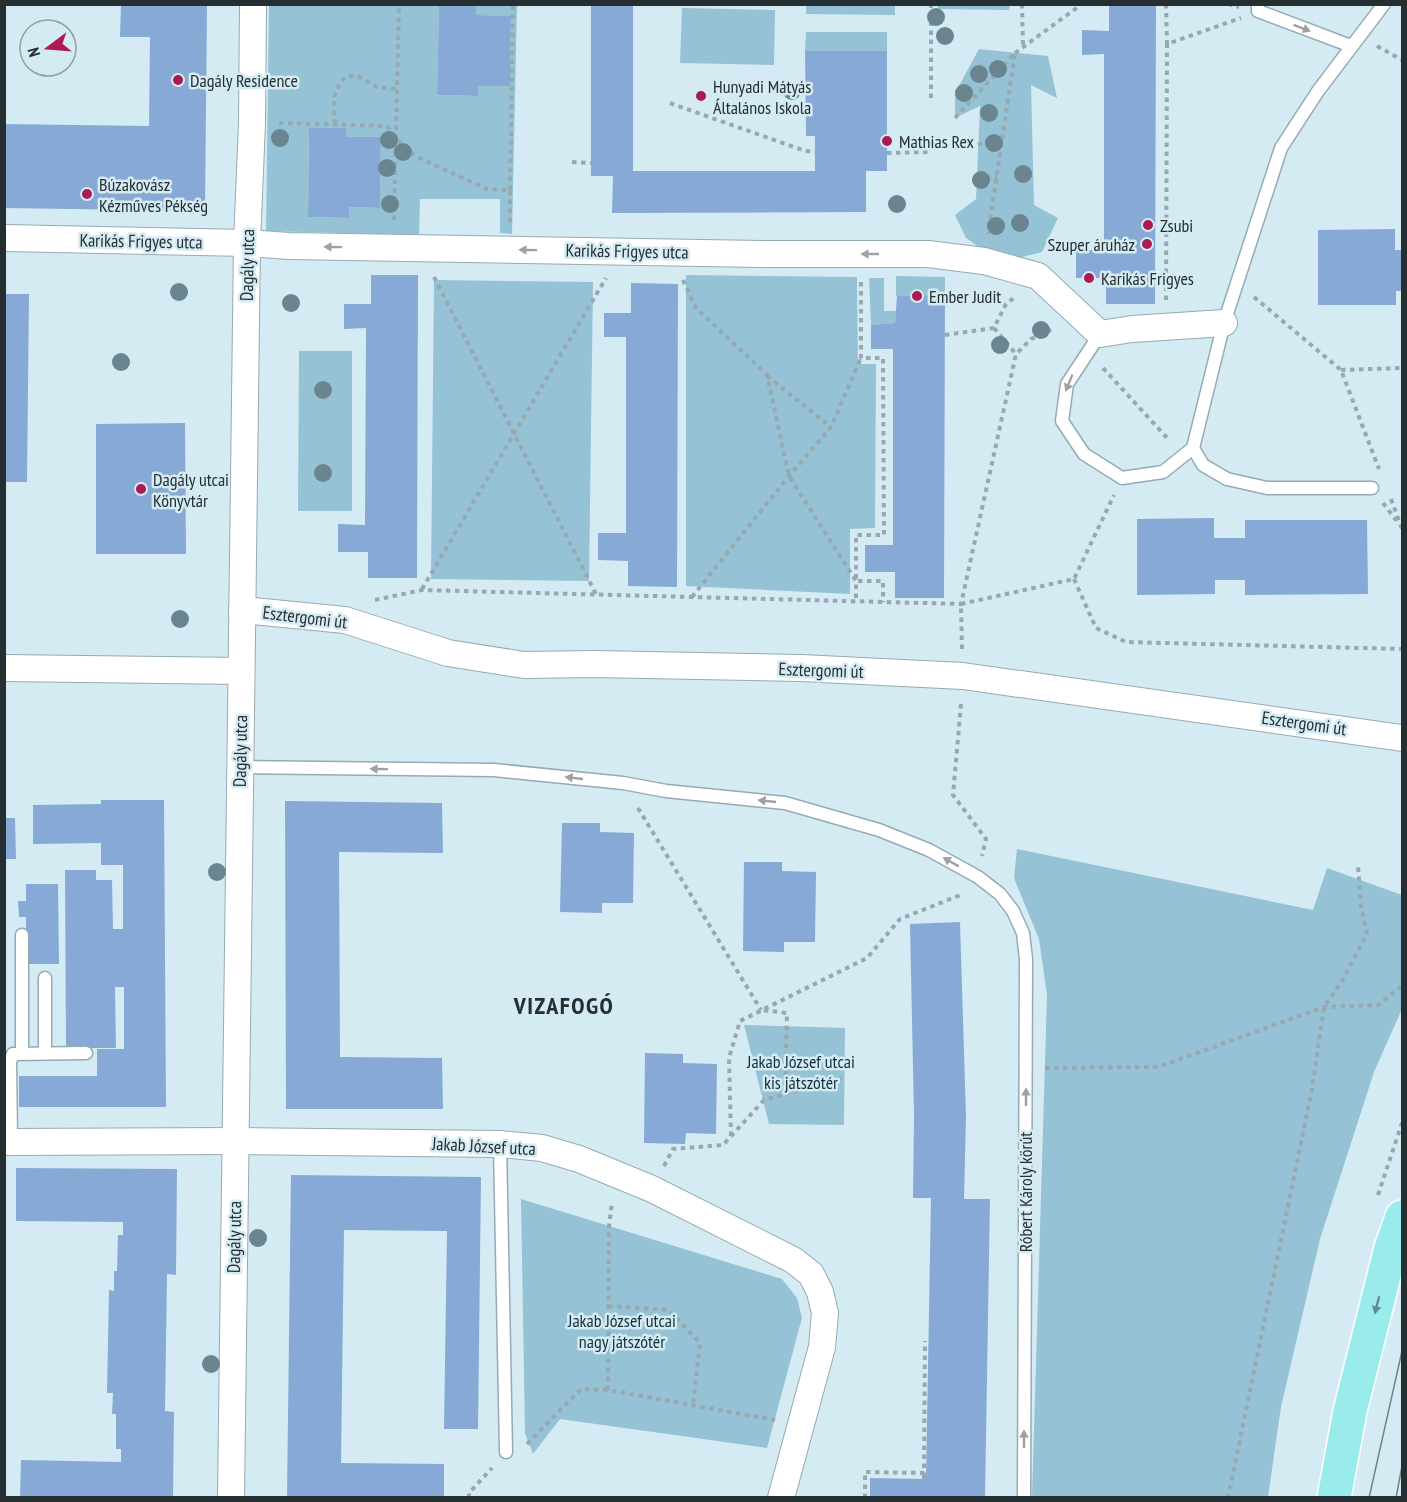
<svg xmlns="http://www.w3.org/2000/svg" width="1407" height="1502" font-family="'PT Sans Narrow',sans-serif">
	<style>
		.green { fill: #95c2d5; fill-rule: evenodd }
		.building { fill: #86aad5 }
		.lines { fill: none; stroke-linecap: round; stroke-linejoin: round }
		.lane-casing { stroke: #96aab3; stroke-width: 15 }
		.street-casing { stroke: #96aab3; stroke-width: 28 }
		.primary-casing { stroke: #fff; stroke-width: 36 }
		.path { stroke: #97a8af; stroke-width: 4; stroke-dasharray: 4.5 4.5; stroke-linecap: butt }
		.lane { stroke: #fff; stroke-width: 12 }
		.street { stroke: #fff; stroke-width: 26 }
		.primary { stroke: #99ebec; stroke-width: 33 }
		.tram { stroke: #748388; stroke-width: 1.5 }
		.tree { fill: #6a858f }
		.oneway { fill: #9da1a2 }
		.oneway2 { fill: #5f8c8e }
		.poi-dot { fill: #ab1a52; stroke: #d5ebf4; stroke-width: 2 }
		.labels { text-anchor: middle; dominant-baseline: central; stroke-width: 5; stroke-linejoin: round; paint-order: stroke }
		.poi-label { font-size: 18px; fill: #252e31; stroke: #d5ebf4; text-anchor: start }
		.street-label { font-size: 18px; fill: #252e31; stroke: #d5ebf4 }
		.park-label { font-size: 18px; fill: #12313c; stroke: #d5ebf4 }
		.district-label { font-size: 24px; font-weight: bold; letter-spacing: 1.5px; fill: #252e31; stroke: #d5ebf4 }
	</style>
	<rect width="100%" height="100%" fill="#d5ebf4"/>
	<g class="green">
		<path d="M269,5H517L512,234L500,233V199H420L419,235L266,231ZM439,6H476V15L511,16L510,86H478V96L437,95ZM309,128H346V137L381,138L380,208L349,207L348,218L308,217Z"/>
		<path d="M806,5H895V15L806,14Z"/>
		<path d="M938,5H1010L1009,10L938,9Z"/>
		<path d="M682,8L775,10L774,65L680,63Z"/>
		<path d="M806,32H887V51H805Z"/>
		<path d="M979,49L1048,56L1057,98L1031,85L1034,205L1058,218L1042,252L1014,259L983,250L966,238L955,215L976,199L980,106L955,118V93Z"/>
		<path d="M686,275L857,277L858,364H876L875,528L850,529V594L686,586Z"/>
		<path d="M896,276L945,277V296H896Z"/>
		<path d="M869,278H884V311H896L895,323L871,325Z"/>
		<path d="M434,280L593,282L589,581L431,579Z"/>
		<path d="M299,351H352V511H298Z"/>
		<path d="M1017,849L1313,910L1327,868L1402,895V1009L1374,1072L1320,1239L1281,1407L1268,1497H1032L1047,995L1039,939L1014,878Z"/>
		<path d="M744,1025L845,1028L844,1125L769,1124Z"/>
		<path d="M521,1199L782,1279L797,1298L802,1318L767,1448L560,1419L533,1454L525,1433Z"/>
	</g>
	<g class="building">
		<path d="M121,4H207L205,211L4,208V124L149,126L150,37H120Z"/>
		<path d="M591,4H633V171H815V136H806L805,51H887V171H866V212L612,213L613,176H591Z"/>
		<path d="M1109,4H1156L1155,304H1106V278H1076V250H1104V54L1082,55V30L1109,31Z"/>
		<path d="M439,5L476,6V15L511,16L510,86H478V96L437,95Z"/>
		<path d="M309,128H346V137H381L380,208L349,207V218L308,217Z"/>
		<path d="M1395,229V250H1402V291H1396V305H1318V230Z"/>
		<path d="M371,275H418L417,578H368V552H338V524L365,525L366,328L344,329V304H371Z"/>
		<path d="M631,283L678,284L677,587L628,586V561L598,560V533H626V337H604V313H631Z"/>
		<path d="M4,294H29L27,482H4Z"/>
		<path d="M897,296H945L944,598H895V572H865V545H893V349H871V325L895,323Z"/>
		<path d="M185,423L186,554H96V424Z"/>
		<path d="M1214,518V538H1245V520H1367L1368,594L1245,595V580H1215V594L1137,595V519Z"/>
		<path d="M101,800H164L166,1107H19V1076H97V1049H124V987H115L116,1048H66L65,870H96V880H112L113,929H123V865H101V843L33,844V805L101,804Z"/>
		<path d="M285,801L442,803L443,853L339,852L340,1057L442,1058L443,1109H286Z"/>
		<path d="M5,818H15L16,859H5Z"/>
		<path d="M562,823H600V832L634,833L633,903H602V913L560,912Z"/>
		<path d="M744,862H782V871L816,872L815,942H784V952L743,951Z"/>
		<path d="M26,884H58L59,964H26V917H19L18,901H26Z"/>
		<path d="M960,922L966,1117L964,1199H990L985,1498H870V1478L926,1479L931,1198H913L914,1116L910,924Z"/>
		<path d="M645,1053L683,1054V1063L717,1064L716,1134L686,1133L685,1144L644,1143Z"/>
		<path d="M16,1168L177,1169L176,1275L167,1274L165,1411L174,1412L173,1498H20L21,1460L121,1462V1449H116V1414H112L113,1393H107L109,1290L114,1291V1271H117L118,1235H123V1222L16,1221Z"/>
		<path d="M291,1175L481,1177L478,1429H444L447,1231L344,1230L341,1463L444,1464V1498H287Z"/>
	</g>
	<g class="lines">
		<defs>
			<g id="lane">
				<path d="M1258,4V11L1351,46"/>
				<path d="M1100,334L1067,384L1062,421L1084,454L1122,478L1163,472L1193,448"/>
				<path d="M1372,488H1267L1227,479L1203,465L1193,448L1224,323L1281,148L1318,91L1384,4"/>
				<path d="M240,767L494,770L623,783L666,791L785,803L879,830L929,850L978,877L1000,894L1013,911L1023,933L1026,959L1024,1498"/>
				<path d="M22,935V1053"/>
				<path d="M45,1053V978"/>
				<path d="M11,1140L10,1062L13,1054L86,1053"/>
				<path d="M500,1144L506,1452"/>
			</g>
			<g id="street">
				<path d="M4,238L247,243L289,246L762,254H928L984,261L1038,276L1100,334L1132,329L1224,323"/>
				<path d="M242,610L345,620L448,653L524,665L594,664L801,668L963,676L1402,738"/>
				<path d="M4,668L241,671"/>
				<path d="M4,1142L236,1141L500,1144L542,1148L579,1159L652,1189L793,1260L811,1274L820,1292L825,1313L822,1347L781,1498"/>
				<path d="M231,1498L247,243L252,123L253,4"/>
			</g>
			<path id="primary" d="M1334,1498L1350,1411L1391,1248L1402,1217"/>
		</defs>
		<use href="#lane" class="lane-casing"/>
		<use href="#street" class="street-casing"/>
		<use href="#primary" class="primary-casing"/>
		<g class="path">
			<path d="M1022,4L1023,46"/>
			<path d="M1166,4L1167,44"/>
			<path d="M1228,4L1239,7"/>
			<path d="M1377,46L1402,60"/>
			<path d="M1015,53L1082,4"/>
			<path d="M931,98V4"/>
			<path d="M670,103L805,151L815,152"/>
			<path d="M955,118L1015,53L988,234"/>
			<path d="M279,123L387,126L396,138L415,156L487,189L510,190V222"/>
			<path d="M335,124C334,104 330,91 347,76H358L377,87L397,89"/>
			<path d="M985,142L1001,148"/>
			<path d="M978,145L1002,136"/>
			<path d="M887,153L930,152"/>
			<path d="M572,162L591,163"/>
			<path d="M977,176L997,177"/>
			<path d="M510,190L513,4"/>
			<path d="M394,220L399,4"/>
			<path d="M434,277L596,594"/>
			<path d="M683,280L696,308L767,375L789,476L856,581V601"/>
			<path d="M861,282V358H883L884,535H856V581H883V602"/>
			<path d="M1254,297L1341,370L1379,469"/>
			<path d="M1166,300L1167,44L1241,18"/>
			<path d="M994,328L1016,354"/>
			<path d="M945,335L994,328L1006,304L1015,297"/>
			<path d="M1103,368L1169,440"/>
			<path d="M1341,370L1402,368"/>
			<path d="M767,376L831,427"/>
			<path d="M1391,499L1402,529"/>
			<path d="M1383,503L1399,524"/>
			<path d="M1074,579L1096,628L1126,642L1402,649"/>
			<path d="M422,589L606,278"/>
			<path d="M692,597L789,476L831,427L861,358"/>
			<path d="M375,600L422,590L961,604L1016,354L1031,339L1053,329"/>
			<path d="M962,649L961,604L1074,579L1114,495"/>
			<path d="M961,704L953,795L986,839L982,856"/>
			<path d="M638,808L761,1010"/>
			<path d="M1045,1068L1158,1067L1324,1007L1378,1005L1402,986"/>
			<path d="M785,1094L845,1078"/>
			<path d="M731,1136L729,1058L740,1021L867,958L900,919L958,896L962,892"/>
			<path d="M664,1166L673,1149L723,1145L764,1100L785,1094L787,1013L762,1010"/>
			<path d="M1378,1195L1402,1123"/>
			<path d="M608,1306L669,1310L700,1343L693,1405"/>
			<path d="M608,1390L609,1226L612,1202"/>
			<path d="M527,1444L581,1389L608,1390L775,1420"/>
			<path d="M924,1479V1473"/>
			<path d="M469,1498V1493L492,1468"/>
			<path d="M865,1498V1472L924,1473L925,1341"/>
			<path d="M1228,1498L1312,1089L1324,1007L1342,981L1367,934L1361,906L1358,866"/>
		</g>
		<use href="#lane" class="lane"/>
		<use href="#street" class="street"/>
		<use href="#primary" class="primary"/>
		<g class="tram">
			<path d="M1369,1498L1402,1351"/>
			<path d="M1396,1498L1402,1466"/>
		</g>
	</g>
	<g class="tree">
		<circle cx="936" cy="17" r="9"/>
		<circle cx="945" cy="36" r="9"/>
		<circle cx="998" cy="69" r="9"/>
		<circle cx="979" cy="74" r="9"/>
		<circle cx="792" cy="91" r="9"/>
		<circle cx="964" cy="93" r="9"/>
		<circle cx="989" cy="113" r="9"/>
		<circle cx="280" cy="138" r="9"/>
		<circle cx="389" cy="140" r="9"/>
		<circle cx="994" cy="143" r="9"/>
		<circle cx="403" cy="152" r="9"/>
		<circle cx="387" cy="168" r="9"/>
		<circle cx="1023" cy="174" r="9"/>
		<circle cx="981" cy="180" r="9"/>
		<circle cx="390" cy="204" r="9"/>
		<circle cx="897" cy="204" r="9"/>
		<circle cx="1020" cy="223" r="9"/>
		<circle cx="996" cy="226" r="9"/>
		<circle cx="179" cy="292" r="9"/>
		<circle cx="291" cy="303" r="9"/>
		<circle cx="1041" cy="330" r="9"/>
		<circle cx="1000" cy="345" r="9"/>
		<circle cx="121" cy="362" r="9"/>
		<circle cx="323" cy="390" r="9"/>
		<circle cx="323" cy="473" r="9"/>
		<circle cx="180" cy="619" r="9"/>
		<circle cx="217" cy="872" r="9"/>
		<circle cx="258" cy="1238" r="9"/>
		<circle cx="211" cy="1364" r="9"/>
	</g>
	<defs><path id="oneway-solid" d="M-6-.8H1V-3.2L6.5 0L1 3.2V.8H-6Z" transform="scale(1.5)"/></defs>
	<g class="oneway">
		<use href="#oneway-solid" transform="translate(1302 28) rotate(21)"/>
		<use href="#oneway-solid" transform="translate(333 247) rotate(-179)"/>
		<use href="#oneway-solid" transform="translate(528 250) rotate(-179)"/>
		<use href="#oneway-solid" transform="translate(870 254) rotate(-180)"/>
		<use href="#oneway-solid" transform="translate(1069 383) rotate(112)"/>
		<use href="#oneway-solid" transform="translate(379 769) rotate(-179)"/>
		<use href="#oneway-solid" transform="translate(574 778) rotate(-174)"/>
		<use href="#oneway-solid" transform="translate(767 801) rotate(-174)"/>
		<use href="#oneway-solid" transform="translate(951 862) rotate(-151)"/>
		<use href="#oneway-solid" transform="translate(1026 1097) rotate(-90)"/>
		<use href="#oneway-solid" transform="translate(1024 1439) rotate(-90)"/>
	</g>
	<use class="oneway2" href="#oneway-solid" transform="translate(1377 1305) rotate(104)"/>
	<g class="poi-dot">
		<circle cx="178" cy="80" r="6"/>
		<circle cx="701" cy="96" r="6"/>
		<circle cx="887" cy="141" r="6"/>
		<circle cx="87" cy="194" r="6"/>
		<circle cx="1148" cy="225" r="6"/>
		<circle cx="1147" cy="244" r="6"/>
		<circle cx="1089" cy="278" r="6"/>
		<circle cx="917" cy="296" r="6"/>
		<circle cx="141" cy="489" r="6"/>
	</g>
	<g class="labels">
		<g class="poi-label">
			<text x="190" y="80">Dagály Residence</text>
			<text x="713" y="86">Hunyadi Mátyás<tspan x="713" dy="21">Általános Iskola</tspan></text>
			<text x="899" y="141">Mathias Rex</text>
			<text x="99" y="184">Búzakovász<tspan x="99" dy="21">Kézműves Pékség</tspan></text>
			<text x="1160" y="225">Zsubi</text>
			<text x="1135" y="244" text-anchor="end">Szuper áruház</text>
			<text x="1101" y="278">Karikás Frigyes</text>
			<text x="929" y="296">Ember Judit</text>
			<text x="153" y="479">Dagály utcai<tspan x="153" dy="21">Könyvtár</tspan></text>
		</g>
		<g class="street-label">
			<text transform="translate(141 241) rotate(1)">Karikás Frigyes utca</text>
			<text transform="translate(627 251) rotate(1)">Karikás Frigyes utca</text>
			<text transform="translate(247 265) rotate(-89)">Dagály utca</text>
			<text transform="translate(305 617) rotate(7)">Esztergomi út</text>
			<text transform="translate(821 670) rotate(2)">Esztergomi út</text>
			<text transform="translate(1304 723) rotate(8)">Esztergomi út</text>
			<text transform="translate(240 751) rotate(-89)">Dagály utca</text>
			<text transform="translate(484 1146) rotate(3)">Jakab József utca</text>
			<text transform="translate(1025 1192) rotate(-90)">Róbert Károly körút</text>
			<text transform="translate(234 1237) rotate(-89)">Dagály utca</text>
		</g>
		<g class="park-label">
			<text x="801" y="1061">Jakab József utcai<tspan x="801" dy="21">kis játszótér</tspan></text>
			<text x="622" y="1320">Jakab József utcai<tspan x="622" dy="21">nagy játszótér</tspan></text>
		</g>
		<g class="district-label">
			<text x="564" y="1005">VIZAFOGÓ</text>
		</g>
	</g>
	<rect width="1407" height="1502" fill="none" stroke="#252e31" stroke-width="12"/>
	<g transform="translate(48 48) rotate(254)"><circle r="28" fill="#d5ebf4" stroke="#8f9fa6" stroke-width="1.5"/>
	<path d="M0-4.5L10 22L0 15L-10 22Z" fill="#ab1a52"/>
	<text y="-9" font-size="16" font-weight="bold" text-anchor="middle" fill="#252e31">N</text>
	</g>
</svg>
